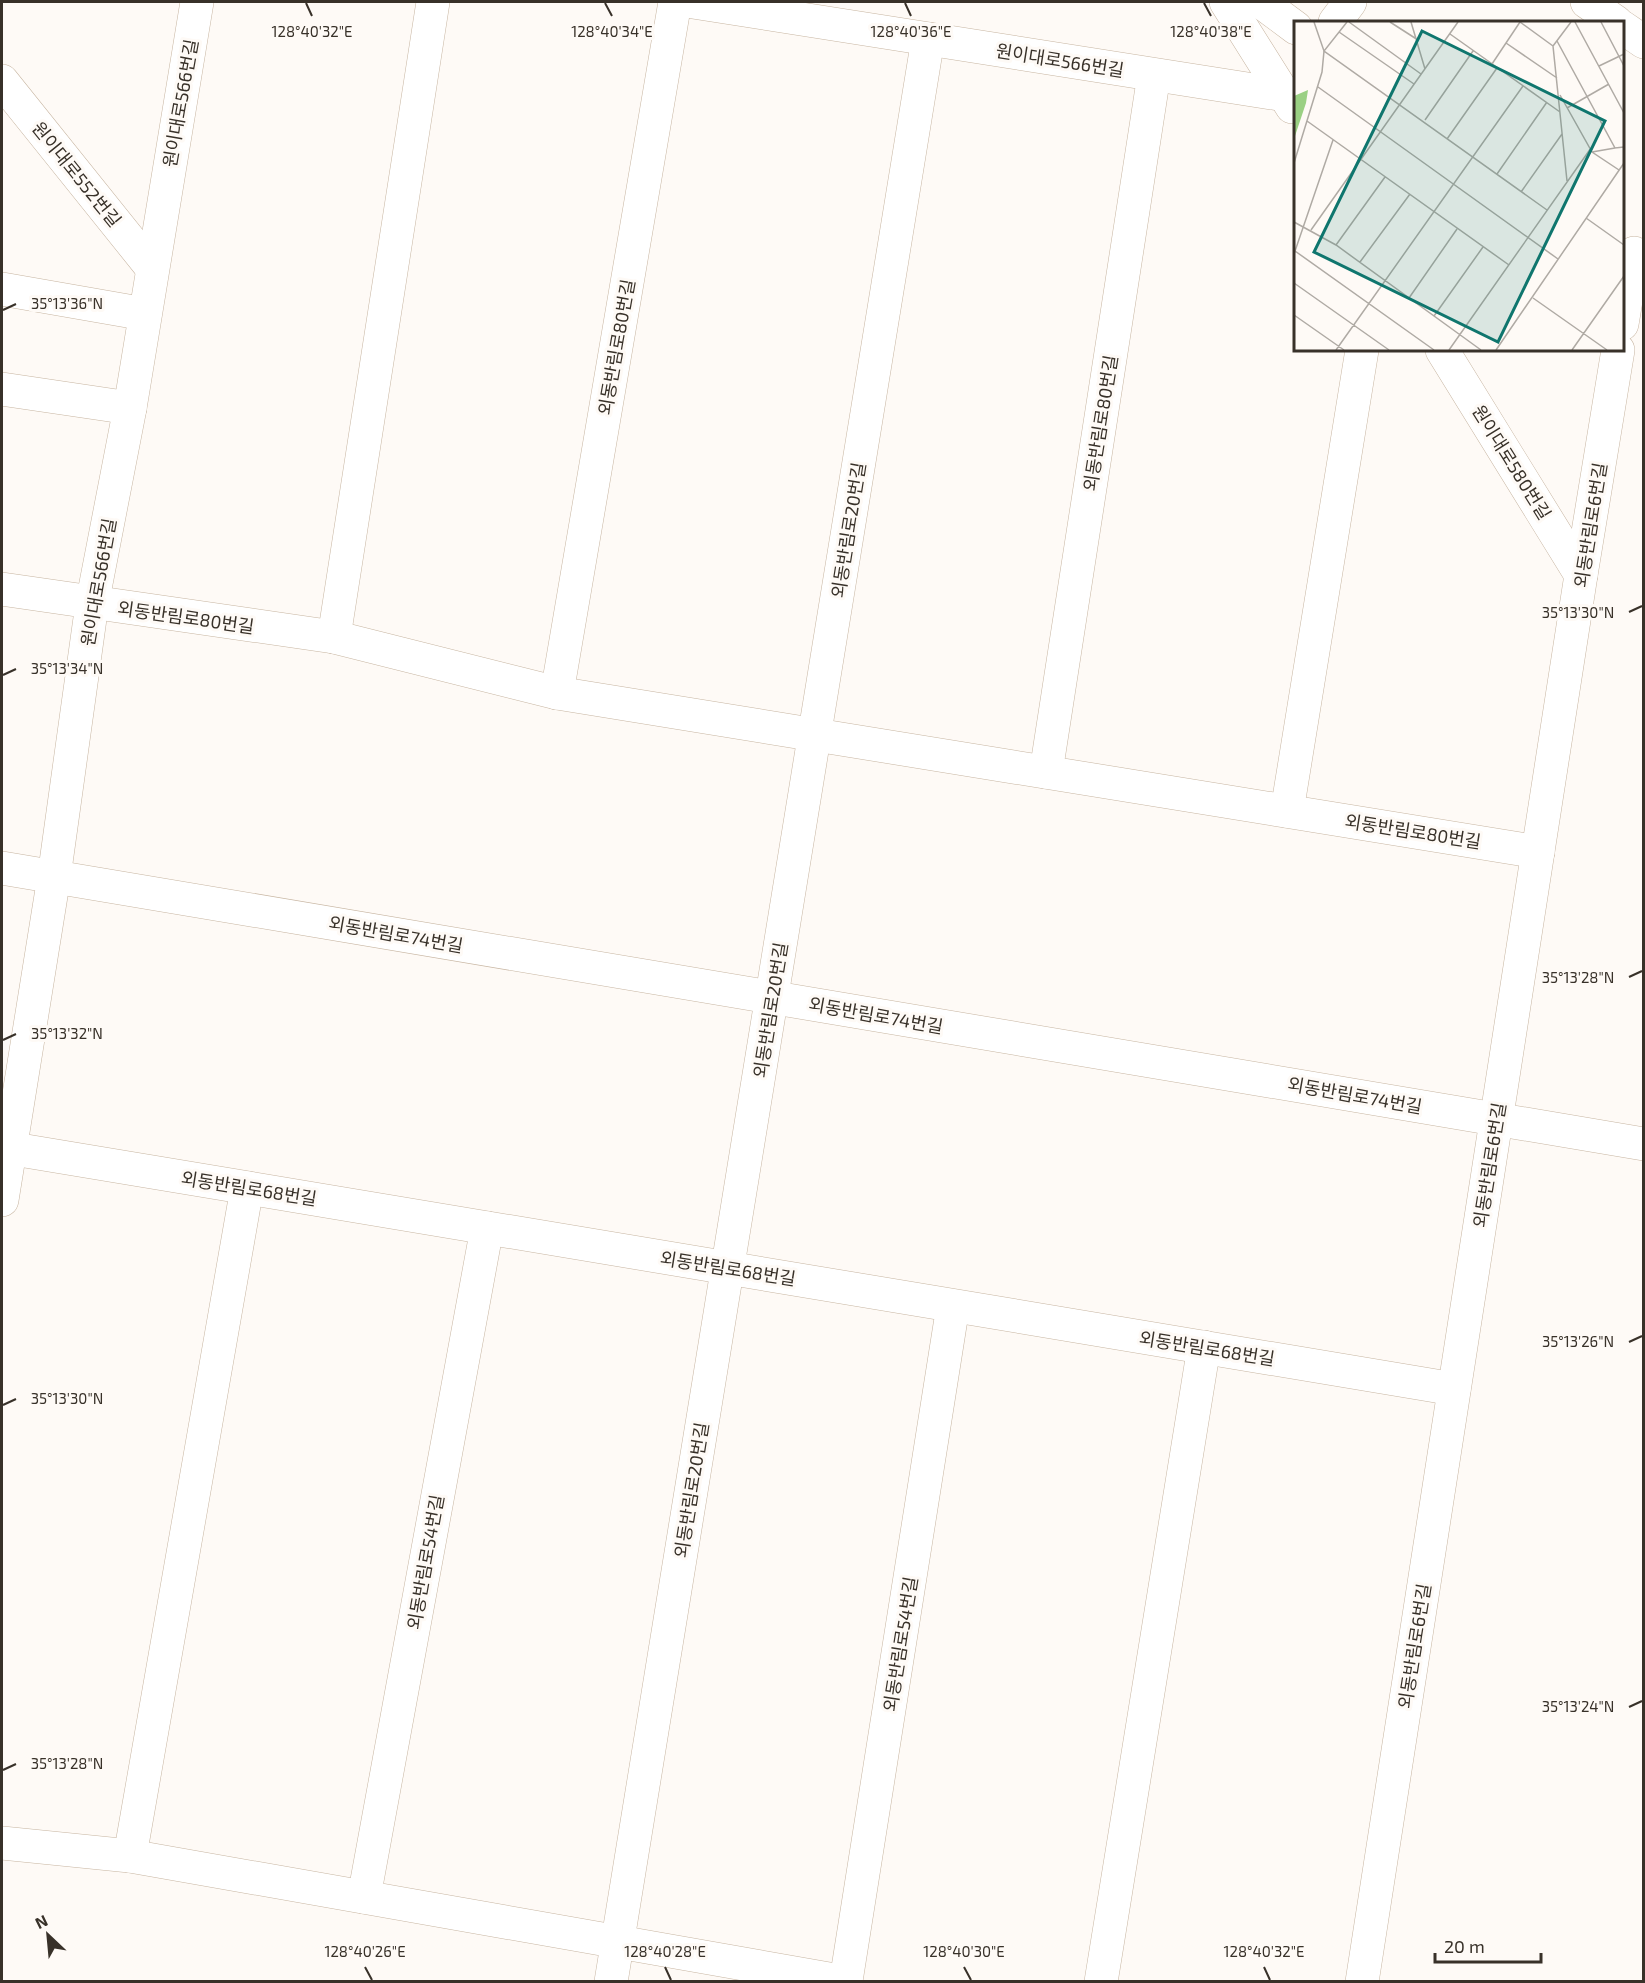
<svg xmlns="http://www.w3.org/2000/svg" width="1645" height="1983" font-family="'Exo 2','Noto Sans KR',sans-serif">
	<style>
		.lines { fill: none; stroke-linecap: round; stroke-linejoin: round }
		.minor-casing { stroke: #c7b5a1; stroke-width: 34 }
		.minor { stroke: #fff; stroke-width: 33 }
		.ticks { fill: none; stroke: #383129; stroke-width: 2 }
		.labels { text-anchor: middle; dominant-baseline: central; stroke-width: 6; stroke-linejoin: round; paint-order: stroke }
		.street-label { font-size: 18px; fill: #383129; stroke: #fefaf6 }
		.inset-road { fill: none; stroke: #afaaa4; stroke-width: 1.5 }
		.view { fill: #0f766e; fill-opacity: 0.15; stroke: #0f766e; stroke-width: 3 }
		.inset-edge { fill: none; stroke: #383129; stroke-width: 3 }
		.ticks-label { font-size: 15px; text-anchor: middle; fill: #383129; stroke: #fefaf6; stroke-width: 6; stroke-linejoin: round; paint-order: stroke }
	</style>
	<rect width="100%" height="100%" fill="#fefaf6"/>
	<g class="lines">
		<defs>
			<g id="minor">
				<path d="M693,2L1285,95"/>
				<path d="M1226,2L1292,107"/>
				<path d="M1261,2L1296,28"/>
				<path d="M1587,2L1616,22"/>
				<path d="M1335,22L1350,2"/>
				<path d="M1622,27L1644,42"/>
				<path d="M2,81L152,268"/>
				<path d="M2,289L145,314"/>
				<path d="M1622,324L1634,253"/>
				<path d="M1442,350L1581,575"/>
				<path d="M2,389L130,408"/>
				<path d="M2,589L334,637L557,693L1538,852"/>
				<path d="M334,637L433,2"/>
				<path d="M557,693L675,2"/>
				<path d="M1046,772L1154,75"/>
				<path d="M1287,811L1362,350"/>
				<path d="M2,868L1644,1144"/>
				<path d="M2,1147L1454,1389"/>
				<path d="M2,1200L54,877L92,604L130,408L197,2"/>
				<path d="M2,1843L130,1856L846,1982"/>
				<path d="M130,1856L247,1188"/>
				<path d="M364,1897L487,1228"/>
				<path d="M846,1981L953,1306"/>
				<path d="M611,1982L928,39"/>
				<path d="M1101,1982L1204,1347"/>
				<path d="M1362,1982L1581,575L1618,350"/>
			</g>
		</defs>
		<use href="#minor" class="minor-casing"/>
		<use href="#minor" class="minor"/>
	</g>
	<path class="ticks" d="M306,3L312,16M605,3L612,16M905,3L911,16M1204,3L1211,16M3,310L16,304M1629,612L1642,606M3,675L16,669M1629,977L1642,971M3,1040L16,1034M1629,1342L1642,1336M3,1405L16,1399M1629,1707L1642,1701M3,1770L16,1764M365,1967L372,1980M665,1967L671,1980M964,1967L971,1980M1264,1967L1270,1980"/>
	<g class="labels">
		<g class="street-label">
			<text transform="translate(1060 60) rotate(9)">원이대로566번길</text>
			<text transform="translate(180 103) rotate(-80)">원이대로566번길</text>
			<text transform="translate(77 174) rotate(51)">원이대로552번길</text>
			<text transform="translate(616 347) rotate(-80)">외동반림로80번길</text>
			<text transform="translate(1100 423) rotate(-81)">외동반림로80번길</text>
			<text transform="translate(1512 462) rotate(58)">원이대로580번길</text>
			<text transform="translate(1590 525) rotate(-81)">외동반림로6번길</text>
			<text transform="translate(848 530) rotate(-81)">외동반림로20번길</text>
			<text transform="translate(98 582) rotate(-80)">원이대로566번길</text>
			<text transform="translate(186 617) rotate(8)">외동반림로80번길</text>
			<text transform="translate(1413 831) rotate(9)">외동반림로80번길</text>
			<text transform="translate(396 934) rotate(10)">외동반림로74번길</text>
			<text transform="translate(770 1010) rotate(-81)">외동반림로20번길</text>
			<text transform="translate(876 1015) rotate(10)">외동반림로74번길</text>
			<text transform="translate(1355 1095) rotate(10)">외동반림로74번길</text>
			<text transform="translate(1489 1165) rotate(-81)">외동반림로6번길</text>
			<text transform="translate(249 1188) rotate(9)">외동반림로68번길</text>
			<text transform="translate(728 1268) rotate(9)">외동반림로68번길</text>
			<text transform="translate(1207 1348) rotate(9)">외동반림로68번길</text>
			<text transform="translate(691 1490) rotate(-81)">외동반림로20번길</text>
			<text transform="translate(425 1562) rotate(-80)">외동반림로54번길</text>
			<text transform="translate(900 1644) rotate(-81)">외동반림로54번길</text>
			<text transform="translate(1414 1646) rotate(-81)">외동반림로6번길</text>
		</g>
	</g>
	<g transform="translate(1294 21)">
		<rect width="330" height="330" fill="#fefaf6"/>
		<path d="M14,69L12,82L0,118V75Z" fill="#9ad083"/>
		<path class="inset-road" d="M53,1L30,30L253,189M55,1L127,53M96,1L124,19M117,1L131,48M226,1L259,25M281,1L330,92M307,1L330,45M45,11L120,63M156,13L266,91M263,20L321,127L330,126M212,22L263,57M198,43L226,1M305,45L330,33M24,66L264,238M266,74L298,131L325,149M273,87L315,63M131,99L179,30M13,100L215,244M153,118L203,47M298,131L321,127M0,142L28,51L30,30L20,1M203,153L253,81M273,160L259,25L277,1M227,171L268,113M292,197L330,224M0,201L42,224L187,329M17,209L164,1M42,224L91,156M1,230L140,329M0,233L39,119M66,241L116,173M0,262L95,329M115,277L163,208M239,277L313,329M0,294L50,329M140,295L189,226M42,329L229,65M155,329L297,127M202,329L330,142M278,329L330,255"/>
		<path class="view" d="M128,10L311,100L204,321L20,231Z"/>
		<rect width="330" height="330" class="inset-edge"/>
	</g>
	<g class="ticks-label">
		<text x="312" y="37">128°40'32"E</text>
		<text x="612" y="37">128°40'34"E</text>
		<text x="911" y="37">128°40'36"E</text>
		<text x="1211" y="37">128°40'38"E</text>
		<text x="67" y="309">35°13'36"N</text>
		<text x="1578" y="618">35°13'30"N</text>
		<text x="67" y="674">35°13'34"N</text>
		<text x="1578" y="983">35°13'28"N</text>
		<text x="67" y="1039">35°13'32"N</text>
		<text x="1578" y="1347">35°13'26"N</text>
		<text x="67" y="1404">35°13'30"N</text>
		<text x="1578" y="1712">35°13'24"N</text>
		<text x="67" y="1769">35°13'28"N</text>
		<text x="365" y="1957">128°40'26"E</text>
		<text x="665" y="1957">128°40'28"E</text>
		<text x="964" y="1957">128°40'30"E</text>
		<text x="1264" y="1957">128°40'32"E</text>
	</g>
	<rect width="1645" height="1983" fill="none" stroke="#383129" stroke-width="6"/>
	<g transform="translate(48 1935) rotate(334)" stroke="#fefaf6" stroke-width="4.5" paint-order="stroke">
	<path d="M0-4.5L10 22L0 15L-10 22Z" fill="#383129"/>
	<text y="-9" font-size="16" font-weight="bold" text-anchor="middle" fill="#383129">N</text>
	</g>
	<path d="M1435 1953v9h106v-9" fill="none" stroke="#383129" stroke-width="3"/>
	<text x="1444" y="1953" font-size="18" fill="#383129" stroke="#fefaf6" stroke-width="4.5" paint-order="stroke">20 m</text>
</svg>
